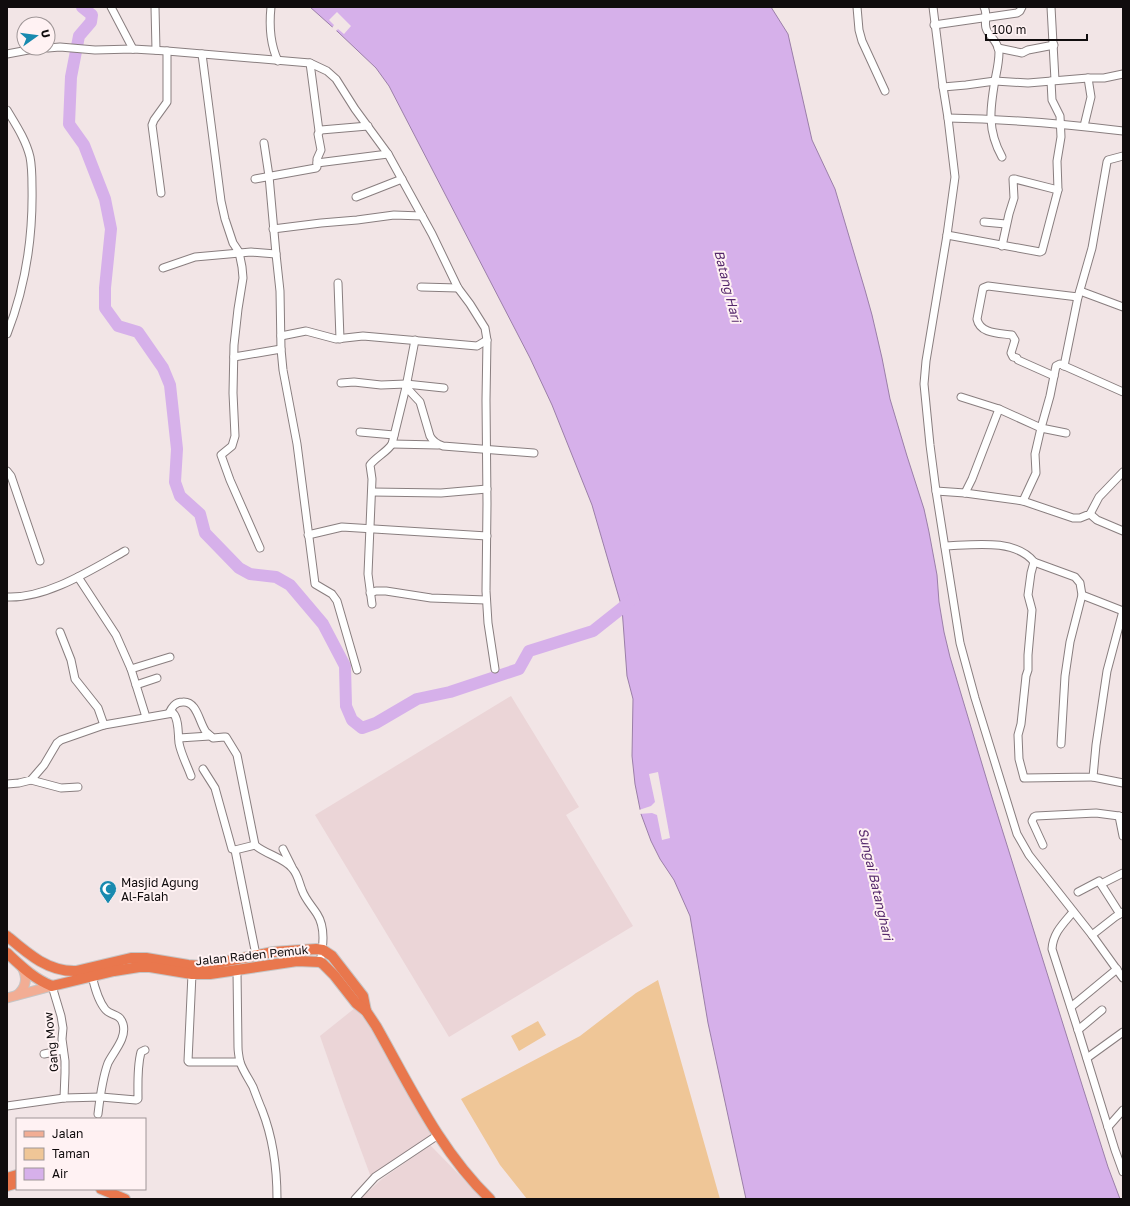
<svg xmlns="http://www.w3.org/2000/svg" width="1130" height="1206" font-family="'Golos Text',sans-serif">
	<style>
		.built { fill: #ebd5d7 }
		.green { fill: #efc697 }
		.water { fill: #d6b0ea; stroke: #9b7fa8 }
		.pier { fill: #f2e5e6 }
		.lines { fill: none; stroke-linecap: round; stroke-linejoin: round }
		.river { stroke: #d6b0ea; stroke-width: 12 }
		.minor-casing { stroke: #897e7f; stroke-width: 9 }
		.major-casing { stroke: #c6c5c5; stroke-width: 11 }
		.highway-casing { stroke: #c6c5c5; stroke-width: 12 }
		.minor { stroke: #fff; stroke-width: 7 }
		.major { stroke: #f2ad94; stroke-width: 9 }
		.highway { stroke: #e9774d; stroke-width: 10 }
		.labels { text-anchor: middle; dominant-baseline: central; stroke-width: 4; stroke-linejoin: round; paint-order: stroke }
		.poi-label { font-size: 12px; fill: #100c0d; stroke: #fff2f3; text-anchor: start }
		.street-label { font-size: 12px; fill: #100c0d; stroke: #fff2f3 }
		.water-label { font-size: 13px; font-style: italic; fill: #56296c; stroke: #fff2f3 }
	</style>
	<rect width="100%" height="100%" fill="#f2e5e6"/>
	<g class="built">
		<path d="M511,696L579,807L566,815L633,926L449,1037L315,815Z"/>
		<path d="M355,1008L365,1016L435,1137L372,1180L342,1099L320,1036Z"/>
		<path d="M430,1145L483,1199H360L382,1179Z"/>
	</g>
	<g class="green">
		<path d="M658,980L720,1199H527L500,1165L461,1099L580,1036L636,993Z"/>
		<path d="M538,1021L546,1035L519,1051L511,1036Z"/>
	</g>
	<path class="water" d="M310,7H771L788,34L812,140L835,189L865,290L872,315L882,358L890,399L907,456L924,509L929,532L937,575L939,602L944,632L950,657L991,794L1083,1088L1108,1167L1120,1199H746L708,1023L690,916L674,880L660,859L651,841L641,814L635,784L632,756L633,699L627,676L622,608L592,505L552,405L530,358L389,86L376,68L338,32Z"/>
	<g class="pier">
		<path d="M337,12L351,26L344,34L338,29L335,32L332,28L334,25L329,20Z"/>
		<path d="M658,772L670,838L662,840L657,815L652,813L639,814V810L651,806L655,802L649,774Z"/>
	</g>
	<g class="lines">
		<path class="river" d="M82,7L92,15L91,22L79,36L71,77L69,124L84,145L105,199L111,229L105,288V308L118,326L138,332L163,368L170,385L177,449L175,482L180,496L200,514L205,533L239,568L250,574L276,577L290,585L323,624L345,666L346,706L352,720L362,728L376,723L417,699L450,692L519,669L529,651L593,631L622,608L633,598H634"/>
		<defs>
			<g id="minor">
				<path d="M111,7L133,49"/>
				<path d="M155,7L156,50"/>
				<path d="M271,7C269,26 270,44 278,61"/>
				<path d="M857,7L859,30L862,41L885,91"/>
				<path d="M933,7L943,87L948,118L955,177L947,235L926,361L924,384L930,445L936,491L960,643L975,698L1017,834L1029,855L1092,935L1123,978"/>
				<path d="M984,7C988,14 984,21 986,28C988,36 998,40 999,52C999,62 997,70 995,80C990,109 987,130 1002,157"/>
				<path d="M1051,7L1055,80"/>
				<path d="M934,25L1017,13L1020,11L1022,7"/>
				<path d="M48,48L60,47L95,50L133,49L167,51L310,63L327,71L336,79L355,109L388,154L432,234L458,288L470,304L485,328L487,340L486,400L487,504L486,591L488,623L495,669"/>
				<path d="M998,48L1022,53L1028,50L1054,45"/>
				<path d="M7,54L39,48"/>
				<path d="M202,54L221,201L225,219L233,243L239,252L242,267L243,278L238,309L234,345L233,393L235,436L232,446L221,455L230,480L260,548"/>
				<path d="M310,63L319,131"/>
				<path d="M943,87L966,85L995,81L1028,83L1088,78H1104L1123,74"/>
				<path d="M7,110C16,125 26,140 30,157C32,167 32,177 32,187C33,236 25,288 7,334"/>
				<path d="M948,118C1007,119 1065,124 1123,131"/>
				<path d="M1084,126L1091,97L1088,78"/>
				<path d="M264,143L269,176L276,254L280,291L281,349L283,370L297,444L315,584L332,594L337,601L357,670"/>
				<path d="M317,163L388,154"/>
				<path d="M255,179L316,168L317,167V159L321,150L318,134L321,130L368,126"/>
				<path d="M161,193L152,125L154,120L167,102V51"/>
				<path d="M356,197L402,179"/>
				<path d="M984,222L1006,224"/>
				<path d="M273,229L321,223L357,220L394,215L422,216"/>
				<path d="M947,235L1040,252L1042,251L1058,190L1057,161L1061,137L1060,116L1052,100L1051,81"/>
				<path d="M1002,246L1009,214L1014,198L1013,179H1015L1058,190"/>
				<path d="M163,268L195,257L251,252L276,254"/>
				<path d="M338,283L340,339"/>
				<path d="M421,287L458,288"/>
				<path d="M1080,291L1123,307"/>
				<path d="M281,336L306,331L336,339L363,336L477,346L487,340"/>
				<path d="M234,357L281,349"/>
				<path d="M1064,366L1078,297L1092,248L1107,162L1108,160L1123,156"/>
				<path d="M1054,376L1018,360L1017,358L1013,357L1011,353L1015,340L1012,335C999,333 980,334 977,319L983,288L988,286L1078,297"/>
				<path d="M341,383L354,382L381,385L406,384L444,388"/>
				<path d="M406,387L420,402L430,436C433,442 437,444 443,446L534,453"/>
				<path d="M961,397L999,409L1041,428L1050,396L1056,366L1060,364L1123,392"/>
				<path d="M360,432L394,435"/>
				<path d="M392,444L438,445"/>
				<path d="M7,471L11,476L40,561"/>
				<path d="M936,491L965,493L1023,501L1073,518H1080L1090,514L1099,497L1123,472"/>
				<path d="M372,492L441,493L487,489"/>
				<path d="M965,493L972,479L999,409"/>
				<path d="M1023,501L1036,473L1035,454L1041,428L1066,433"/>
				<path d="M1090,514L1097,520L1123,531"/>
				<path d="M308,535L342,527L487,536"/>
				<path d="M945,546C972,545 1015,538 1034,562L1075,577L1080,583L1082,595L1123,611"/>
				<path d="M1034,562L1031,573L1028,595L1032,610L1028,655V670L1026,676L1021,724L1018,735L1019,759L1024,778L1093,777L1096,745L1107,671L1123,611"/>
				<path d="M78,577L116,635L131,669L146,717"/>
				<path d="M370,593L376,591H386L431,598L486,600"/>
				<path d="M7,597C46,599 91,570 125,551"/>
				<path d="M372,604L368,574L372,479L370,465C376,457 387,452 392,444L406,387L415,340"/>
				<path d="M60,632L71,660L75,679L98,708L104,725"/>
				<path d="M131,669L170,657"/>
				<path d="M136,685L157,678"/>
				<path d="M169,713C172,707 175,702 183,702C197,701 199,722 206,732C208,734 211,736 213,738L224,737H226L237,755L255,845C265,854 284,858 292,868C298,874 299,883 302,890C305,899 312,906 317,914C326,928 323,947 320,962"/>
				<path d="M179,738L210,736"/>
				<path d="M1061,744L1065,676L1070,642L1082,595"/>
				<path d="M203,769L215,788L232,849L235,850L256,955"/>
				<path d="M1093,777L1123,783"/>
				<path d="M31,780L61,788L78,787"/>
				<path d="M7,784L19,783L31,780L44,765L57,743L61,740L104,725L173,713C179,719 178,734 179,743C181,754 187,765 191,776"/>
				<path d="M1123,817L1119,816L1123,836"/>
				<path d="M1043,845L1032,821L1034,817L1036,816L1096,813L1119,816"/>
				<path d="M283,849L292,867"/>
				<path d="M235,850L255,845"/>
				<path d="M1101,884L1123,873"/>
				<path d="M1078,892L1099,881L1120,914"/>
				<path d="M1073,912C1063,924 1053,933 1052,949L1078,1030L1115,1150L1123,1172"/>
				<path d="M1092,935L1115,917L1123,912"/>
				<path d="M237,971L238,1047C238,1052 239,1057 240,1062C243,1071 249,1079 253,1087C256,1095 259,1103 262,1110C273,1138 277,1170 277,1199"/>
				<path d="M91,972C94,984 97,999 105,1009C110,1016 120,1013 123,1024C127,1038 114,1051 108,1063C102,1079 100,1097 98,1114"/>
				<path d="M192,974L188,1061L189,1062H240"/>
				<path d="M52,986L61,1016L63,1028L62,1039L65,1061V1073L64,1098"/>
				<path d="M1071,1007L1117,969"/>
				<path d="M1078,1030L1102,1010"/>
				<path d="M44,1054L63,1050"/>
				<path d="M1087,1058L1123,1032"/>
				<path d="M7,1106L64,1098L101,1097L136,1100L138,1099C138,1083 137,1067 141,1052L145,1050"/>
				<path d="M1108,1127L1123,1110"/>
				<path d="M355,1199L375,1177L438,1135"/>
			</g>
			<g id="major">
				<path d="M17,995C26,988 28,978 22,967"/>
				<path d="M7,998L52,986"/>
			</g>
			<g id="highway">
				<path d="M7,936C27,953 48,972 76,971L131,958H146L188,965L202,966L273,952L316,949L323,950L332,956L363,996L366,1011"/>
				<path d="M7,953C21,966 34,979 52,986L114,971L139,967H150L192,974H210L297,961L320,962L323,964L334,975L356,1003L366,1011L376,1026C410,1086 440,1151 490,1199"/>
				<path d="M7,1178L17,1175"/>
				<path d="M7,1186L17,1183"/>
				<path d="M101,1189L125,1199"/>
			</g>
		</defs>
		<use href="#minor" class="minor-casing"/>
		<use href="#major" class="major-casing"/>
		<use href="#highway" class="highway-casing"/>
		<use href="#minor" class="minor"/>
		<use href="#major" class="major"/>
		<use href="#highway" class="highway"/>
	</g>
	<defs>
		<symbol id="mosque-pin" viewBox="-11 -11 22 30"><path d="M0 17L-7.5 6A9.5 9.5 0 1 1 7.5 6Z" fill="#188aaf" stroke="#fff2f3"/><path d="M3.5-4.9A6 6 0 1 0 3.5 4.9A5 5 0 1 1 3.5-4.9Z" fill="#fff"/></symbol>
	</defs>
	<g fill-rule="evenodd">
		<use href="#mosque-pin" x="98" y="879" width="20" height="27"/>
	</g>
	<g class="labels">
		<g class="poi-label">
			<text x="121" y="882">Masjid Agung<tspan x="121" dy="14">Al-Falah</tspan></text>
		</g>
		<g class="street-label">
			<text transform="translate(252 955) rotate(-6)">Jalan Raden Pemuk</text>
			<text transform="translate(51 1042) rotate(-96)">Gang Mow</text>
		</g>
		<g class="water-label">
			<text transform="translate(728 286) rotate(76)">Batang Hari</text>
			<text transform="translate(876 884) rotate(77)">Sungai Batanghari</text>
		</g>
	</g>
	<rect width="1130" height="1206" fill="none" stroke="#100c0d" stroke-width="16"/>
	<rect x="16" y="1118" width="130" height="72" fill="#fff2f3" stroke="#9f9697"/>
	<rect x="24" y="1131" width="20" height="6" fill="#f2ad94" stroke="#9f9697"/>
	<text x="52" y="1138" font-size="12" fill="#100c0d">Jalan</text>
	<rect x="24" y="1148" width="20" height="12" fill="#efc697" stroke="#9f9697"/>
	<text x="52" y="1158" font-size="12" fill="#100c0d">Taman</text>
	<rect x="24" y="1168" width="20" height="12" fill="#d6b0ea" stroke="#9f9697"/>
	<text x="52" y="1178" font-size="12" fill="#100c0d">Air</text>
	<g transform="translate(36 36) rotate(76)"><circle r="19" fill="#fff2f3" stroke="#9f9697"/>
	<path d="M0-3L7 15L0 10L-7 15Z" fill="#188aaf"/>
	<text y="-6" font-size="11" font-weight="bold" text-anchor="middle" fill="#100c0d">U</text>
	</g>
	<path d="M986 34v6h101v-6" fill="none" stroke="#100c0d" stroke-width="2"/>
	<text x="992" y="34" font-size="12" fill="#100c0d" stroke="#fff2f3" stroke-width="3" paint-order="stroke">100 m</text>
</svg>
